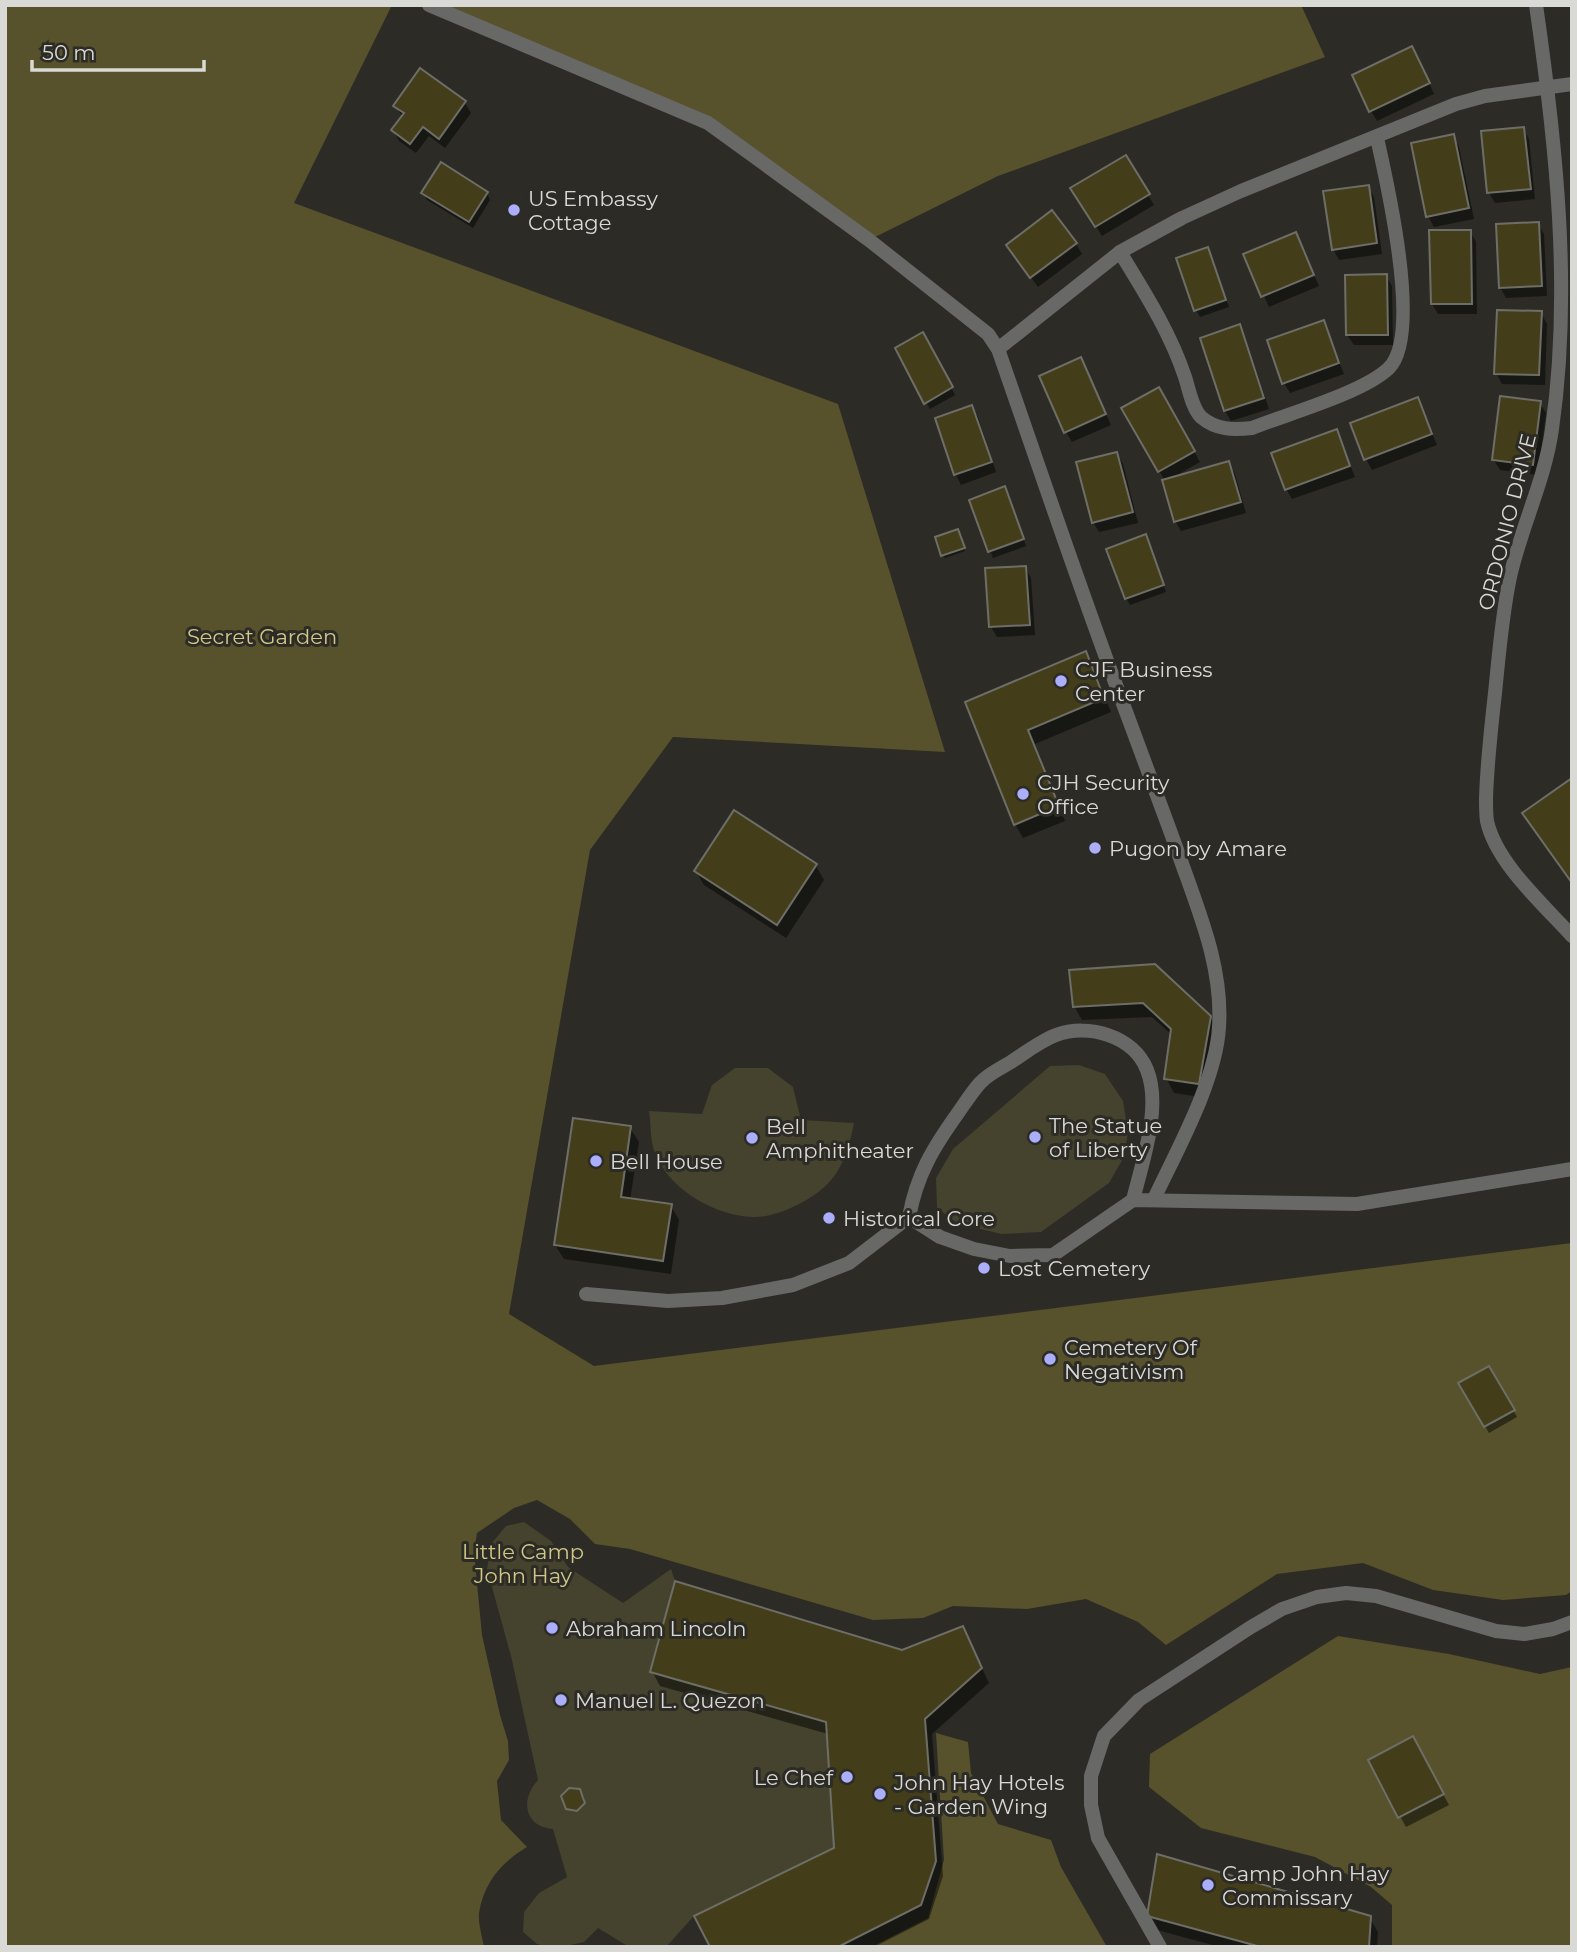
<svg xmlns="http://www.w3.org/2000/svg" width="1577" height="1952" font-family="Montserrat,sans-serif">
	<style>
		.green { fill: #45422d }
		.forest { fill: #57512c }
		.shadow { fill: #0007 }
		.building { fill: #433e19; stroke: #6e6e68; stroke-width: 2 }
		.lines { fill: none; stroke-linecap: round; stroke-linejoin: round }
		.pedestrian { stroke: #686866; stroke-width: 14 }
		.minor { stroke: #686866; stroke-width: 14 }
		.tertiary { stroke: #686866; stroke-width: 14 }
		.poi-dot { fill: #abaffb; stroke: #2c2b26; stroke-width: 2.5 }
		.labels { text-anchor: middle; dominant-baseline: central; stroke-width: 6; stroke-linejoin: round; paint-order: stroke }
		.poi-label { font-size: 21px; fill: #d9d9d6; stroke: #2c2b26; text-anchor: start }
		.street-label { font-size: 21px; fill: #d9d9d6; stroke: #2c2b26 }
		.park-label { font-size: 21px; fill: #d1c887; stroke: #2c2b26 }
	</style>
	<rect width="100%" height="100%" fill="#2c2b26"/>
	<g class="green">
		<path d="M1079,1065L1105,1074L1123,1101L1128,1132L1124,1157L1109,1183L1041,1232L1001,1234L957,1223L937,1208L936,1178L953,1149L1050,1066Z"/>
		<path d="M735,1068H768L793,1087L801,1120L854,1123C849,1148 842,1173 822,1189C806,1203 774,1218 753,1217C716,1216 669,1190 655,1153C650,1141 651,1124 649,1111L702,1114L712,1085Z"/>
		<path d="M524,1522L551,1541L568,1567L623,1603L671,1569L675,1581L650,1671L826,1722L834,1848L694,1916L666,1947H629L598,1928L584,1942L562,1947H547L537,1944L523,1932L524,1912L539,1893L567,1877L553,1829C524,1827 520,1799 538,1780L511,1656L487,1569L491,1544L506,1526Z"/>
	</g>
	<g class="forest">
		<path d="M5,5H392L294,203L838,404L945,752L673,737L590,850L509,1314L594,1366L1572,1243V1591L1566,1595L1503,1600L1433,1590L1363,1563L1277,1574L1166,1645L1138,1622L1086,1599L1027,1609L953,1606L923,1618L873,1620L630,1549L595,1544L570,1519L537,1500L514,1508L477,1533L474,1552L482,1635L500,1715L508,1741L509,1760L497,1781L501,1820L527,1847C502,1862 484,1882 479,1913C478,1923 482,1936 484,1947H5Z"/>
		<path d="M429,5H1301L1325,57L998,176L869,240L708,123Z"/>
		<path d="M1338,1636L1449,1654L1540,1674L1572,1667V1947H1392V1905L1371,1887L1315,1857L1201,1828L1149,1787L1150,1754Z"/>
		<path d="M936,1733L968,1742L971,1773L998,1824L1051,1840L1061,1867L1107,1947H871L928,1918L944,1860Z"/>
	</g>
	<g class="shadow">
		<path d="M1418,59L1434,94L1377,121L1371,111Z"/>
		<path d="M421,71L465,103L471,113L445,148L429,136L416,153L399,141L393,130L403,117L395,106Z"/>
		<path d="M1523,129L1529,139L1535,199L1495,203L1489,193L1483,133Z"/>
		<path d="M1453,136L1459,147L1474,219L1434,227L1428,216Z"/>
		<path d="M1125,157L1154,205L1102,236L1073,189Z"/>
		<path d="M1368,187L1374,197L1382,254L1339,260L1333,249Z"/>
		<path d="M423,193H487L490,200L473,228L427,200Z"/>
		<path d="M1538,224L1544,234L1547,296L1506,298L1500,287Z"/>
		<path d="M1470,231L1476,242L1477,314H1438L1432,304Z"/>
		<path d="M1295,234L1319,286L1269,307L1246,255Z"/>
		<path d="M1076,244L1082,254L1038,287L1008,246Z"/>
		<path d="M1208,249L1229,307L1200,317L1196,310Z"/>
		<path d="M1386,276L1392,286L1393,345H1354L1347,335Z"/>
		<path d="M1541,313L1547,324L1545,385L1502,384L1496,373Z"/>
		<path d="M1323,322L1344,374L1290,393L1284,383Z"/>
		<path d="M1239,326L1245,337L1269,409L1231,421L1225,411L1202,339Z"/>
		<path d="M923,334L955,395L930,409L897,349Z"/>
		<path d="M1086,370L1111,425L1072,442L1066,432Z"/>
		<path d="M1159,389L1200,462L1172,478L1229,463L1235,474L1246,513L1181,531L1175,521L1165,481L1123,408Z"/>
		<path d="M1418,400L1437,445L1372,470L1366,459Z"/>
		<path d="M1539,402L1546,413L1538,475L1500,470L1493,459Z"/>
		<path d="M972,407L978,417L996,472L961,485L956,475L937,419Z"/>
		<path d="M1336,431L1355,477L1292,499L1286,489Z"/>
		<path d="M1117,454L1123,464L1138,523L1099,532L1093,522Z"/>
		<path d="M1008,495L1026,546L993,558L971,501Z"/>
		<path d="M959,534L965,551L945,558L943,555Z"/>
		<path d="M1149,543L1166,592L1130,605L1126,598Z"/>
		<path d="M1025,568L1031,578L1035,635L997,637L991,627Z"/>
		<path d="M1085,653L1093,667L1111,712L1035,744L1065,821L1023,838L1015,824L967,703Z"/>
		<path d="M816,866L824,880L786,938L704,885L696,871Z"/>
		<path d="M1071,971L1210,1017L1218,1032L1207,1098L1174,1093L1166,1078L1172,1035L1152,1017L1082,1020L1074,1006Z"/>
		<path d="M630,1128L639,1142L630,1200L671,1206L679,1220L671,1274L564,1259L555,1245Z"/>
		<path d="M1489,1368L1517,1417L1489,1433L1461,1383Z"/>
		<path d="M970,1643L989,1683L932,1734L943,1876L929,1919L874,1947H711L836,1849L828,1734L660,1686L652,1671L902,1652Z"/>
		<path d="M1413,1738L1449,1805L1406,1827L1370,1761Z"/>
		<path d="M1148,1915L1369,1917L1378,1932L1377,1947H1220L1157,1930Z"/>
	</g>
	<g class="building">
		<path d="M1412,46L1430,83L1369,112L1352,75Z"/>
		<path d="M420,68L466,101L439,139L423,127L410,144L391,130L404,113L393,106Z"/>
		<path d="M1524,127L1531,189L1487,193L1481,131Z"/>
		<path d="M1454,134L1469,208L1426,217L1411,143Z"/>
		<path d="M1126,155L1150,194L1095,227L1070,188Z"/>
		<path d="M441,162L488,192L469,222L421,193Z"/>
		<path d="M1369,185L1377,243L1332,250L1323,191Z"/>
		<path d="M1052,210L1077,243L1030,278L1006,245Z"/>
		<path d="M1539,222L1542,286L1499,288L1496,224Z"/>
		<path d="M1429,230H1471L1472,304H1431Z"/>
		<path d="M1296,232L1314,275L1261,297L1243,254Z"/>
		<path d="M1208,247L1226,300L1194,311L1176,258Z"/>
		<path d="M1387,274L1388,335H1346L1345,275Z"/>
		<path d="M1497,310L1542,311L1539,375L1494,374Z"/>
		<path d="M1324,320L1339,363L1282,384L1267,340Z"/>
		<path d="M1240,324L1264,398L1224,411L1200,338Z"/>
		<path d="M923,332L953,387L924,404L895,348Z"/>
		<path d="M1081,357L1106,414L1064,433L1039,376Z"/>
		<path d="M1159,387L1195,451L1158,472L1121,408Z"/>
		<path d="M1500,396L1541,401L1533,465L1492,460Z"/>
		<path d="M1418,397L1432,434L1364,460L1350,423Z"/>
		<path d="M972,405L992,462L954,475L935,418Z"/>
		<path d="M1337,429L1350,466L1285,490L1271,453Z"/>
		<path d="M1117,452L1133,512L1092,523L1076,462Z"/>
		<path d="M1229,461L1241,502L1174,522L1162,480Z"/>
		<path d="M1005,486L1024,539L988,552L969,500Z"/>
		<path d="M958,529L965,548L941,556L935,537Z"/>
		<path d="M1146,534L1164,585L1125,599L1106,549Z"/>
		<path d="M1026,566L1030,625L989,627L985,568Z"/>
		<path d="M1086,651L1104,698L1028,730L1059,806L1014,825L965,702Z"/>
		<path d="M1572,778V883L1522,813Z"/>
		<path d="M734,810L817,864L777,925L694,871Z"/>
		<path d="M1155,964L1211,1016L1199,1084L1164,1079L1171,1029L1143,1003L1073,1007L1069,970Z"/>
		<path d="M573,1118L631,1126L621,1197L672,1204L663,1261L554,1245Z"/>
		<path d="M1489,1366L1515,1410L1484,1427L1458,1383Z"/>
		<path d="M675,1581L902,1650L963,1626L982,1668L925,1719L936,1861L921,1905L838,1947H710L694,1916L834,1848L826,1722L650,1672Z"/>
		<path d="M1413,1736L1444,1794L1398,1818L1368,1760Z"/>
		<path d="M569,1788L580,1789L583,1798L585,1803L577,1811L566,1809L561,1796Z"/>
		<path d="M1157,1854L1371,1916L1369,1947H1261L1147,1916Z"/>
	</g>
	<g class="lines">
		<path class="pedestrian" d="M586,1294L668,1301L722,1298L793,1285L849,1263L909,1217"/>
		<g class="minor">
			<path d="M429,5L708,123L869,240L988,334L998,349C1040,469 1080,590 1125,709C1143,758 1162,808 1180,858C1199,912 1223,968 1219,1027C1216,1081 1177,1150 1154,1199"/>
			<path d="M1536,5C1556,143 1572,291 1552,429C1545,480 1521,527 1510,577C1502,615 1499,654 1495,693C1491,728 1487,764 1486,799C1486,806 1486,814 1487,821C1496,863 1544,905 1572,936"/>
			<path d="M1120,252C1145,293 1170,332 1185,377C1189,389 1192,408 1201,417C1216,430 1233,430 1252,428C1287,414 1363,393 1389,368C1422,335 1387,182 1377,138"/>
			<path d="M998,349L1120,252L1182,218L1241,191L1456,104L1485,96L1572,84"/>
			<path d="M1133,1200C1142,1163 1162,1107 1147,1070C1134,1036 1088,1023 1056,1035C1040,1041 1025,1053 1011,1062C1001,1068 988,1074 980,1083C972,1092 965,1103 958,1113C933,1148 917,1174 909,1217L940,1237L974,1249L1010,1256L1053,1255L1133,1200L1357,1204L1572,1169"/>
		</g>
		<path class="tertiary" d="M1160,1947L1098,1838L1091,1805V1776L1104,1736L1139,1700L1251,1627L1282,1609L1317,1597L1346,1593L1376,1596L1496,1631L1524,1634L1553,1629L1572,1622"/>
	</g>
	<g class="poi-dot">
		<circle cx="514" cy="210" r="7"/>
		<circle cx="1061" cy="681" r="7"/>
		<circle cx="1023" cy="794" r="7"/>
		<circle cx="1095" cy="848" r="7"/>
		<circle cx="1035" cy="1137" r="7"/>
		<circle cx="752" cy="1138" r="7"/>
		<circle cx="596" cy="1161" r="7"/>
		<circle cx="829" cy="1218" r="7"/>
		<circle cx="984" cy="1268" r="7"/>
		<circle cx="1050" cy="1359" r="7"/>
		<circle cx="552" cy="1628" r="7"/>
		<circle cx="561" cy="1700" r="7"/>
		<circle cx="847" cy="1777" r="7"/>
		<circle cx="880" cy="1794" r="7"/>
		<circle cx="1208" cy="1885" r="7"/>
	</g>
	<g class="labels">
		<g class="poi-label">
			<text x="528" y="198">US Embassy<tspan x="528" dy="24">Cottage</tspan></text>
			<text x="1075" y="669">CJF Business<tspan x="1075" dy="24">Center</tspan></text>
			<text x="1037" y="782">CJH Security<tspan x="1037" dy="24">Office</tspan></text>
			<text x="1109" y="848">Pugon by Amare</text>
			<text x="1049" y="1125">The Statue<tspan x="1049" dy="24">of Liberty</tspan></text>
			<text x="766" y="1126">Bell<tspan x="766" dy="24">Amphitheater</tspan></text>
			<text x="610" y="1161">Bell House</text>
			<text x="843" y="1218">Historical Core</text>
			<text x="998" y="1268">Lost Cemetery</text>
			<text x="1064" y="1347">Cemetery Of<tspan x="1064" dy="24">Negativism</tspan></text>
			<text x="566" y="1628">Abraham Lincoln</text>
			<text x="575" y="1700">Manuel L. Quezon</text>
			<text x="833" y="1777" text-anchor="end">Le Chef</text>
			<text x="894" y="1782">John Hay Hotels<tspan x="894" dy="24">- Garden Wing</tspan></text>
			<text x="1222" y="1873">Camp John Hay<tspan x="1222" dy="24">Commissary</tspan></text>
		</g>
		<g class="street-label">
			<text transform="translate(1507 522) rotate(-76)">ORDONIO DRIVE</text>
		</g>
		<g class="park-label">
			<text x="262" y="636">Secret Garden</text>
			<text x="523" y="1551">Little Camp<tspan x="523" dy="24">John Hay</tspan></text>
		</g>
	</g>
	<rect width="1577" height="1952" fill="none" stroke="#d9d9d6" stroke-width="14"/>
	<path d="M32 60v10h172v-10" fill="none" stroke="#d9d9d6" stroke-width="3.5"/>
	<text x="42" y="60" font-size="21" fill="#d9d9d6" stroke="#2c2b26" stroke-width="5" paint-order="stroke">50 m</text>
</svg>
